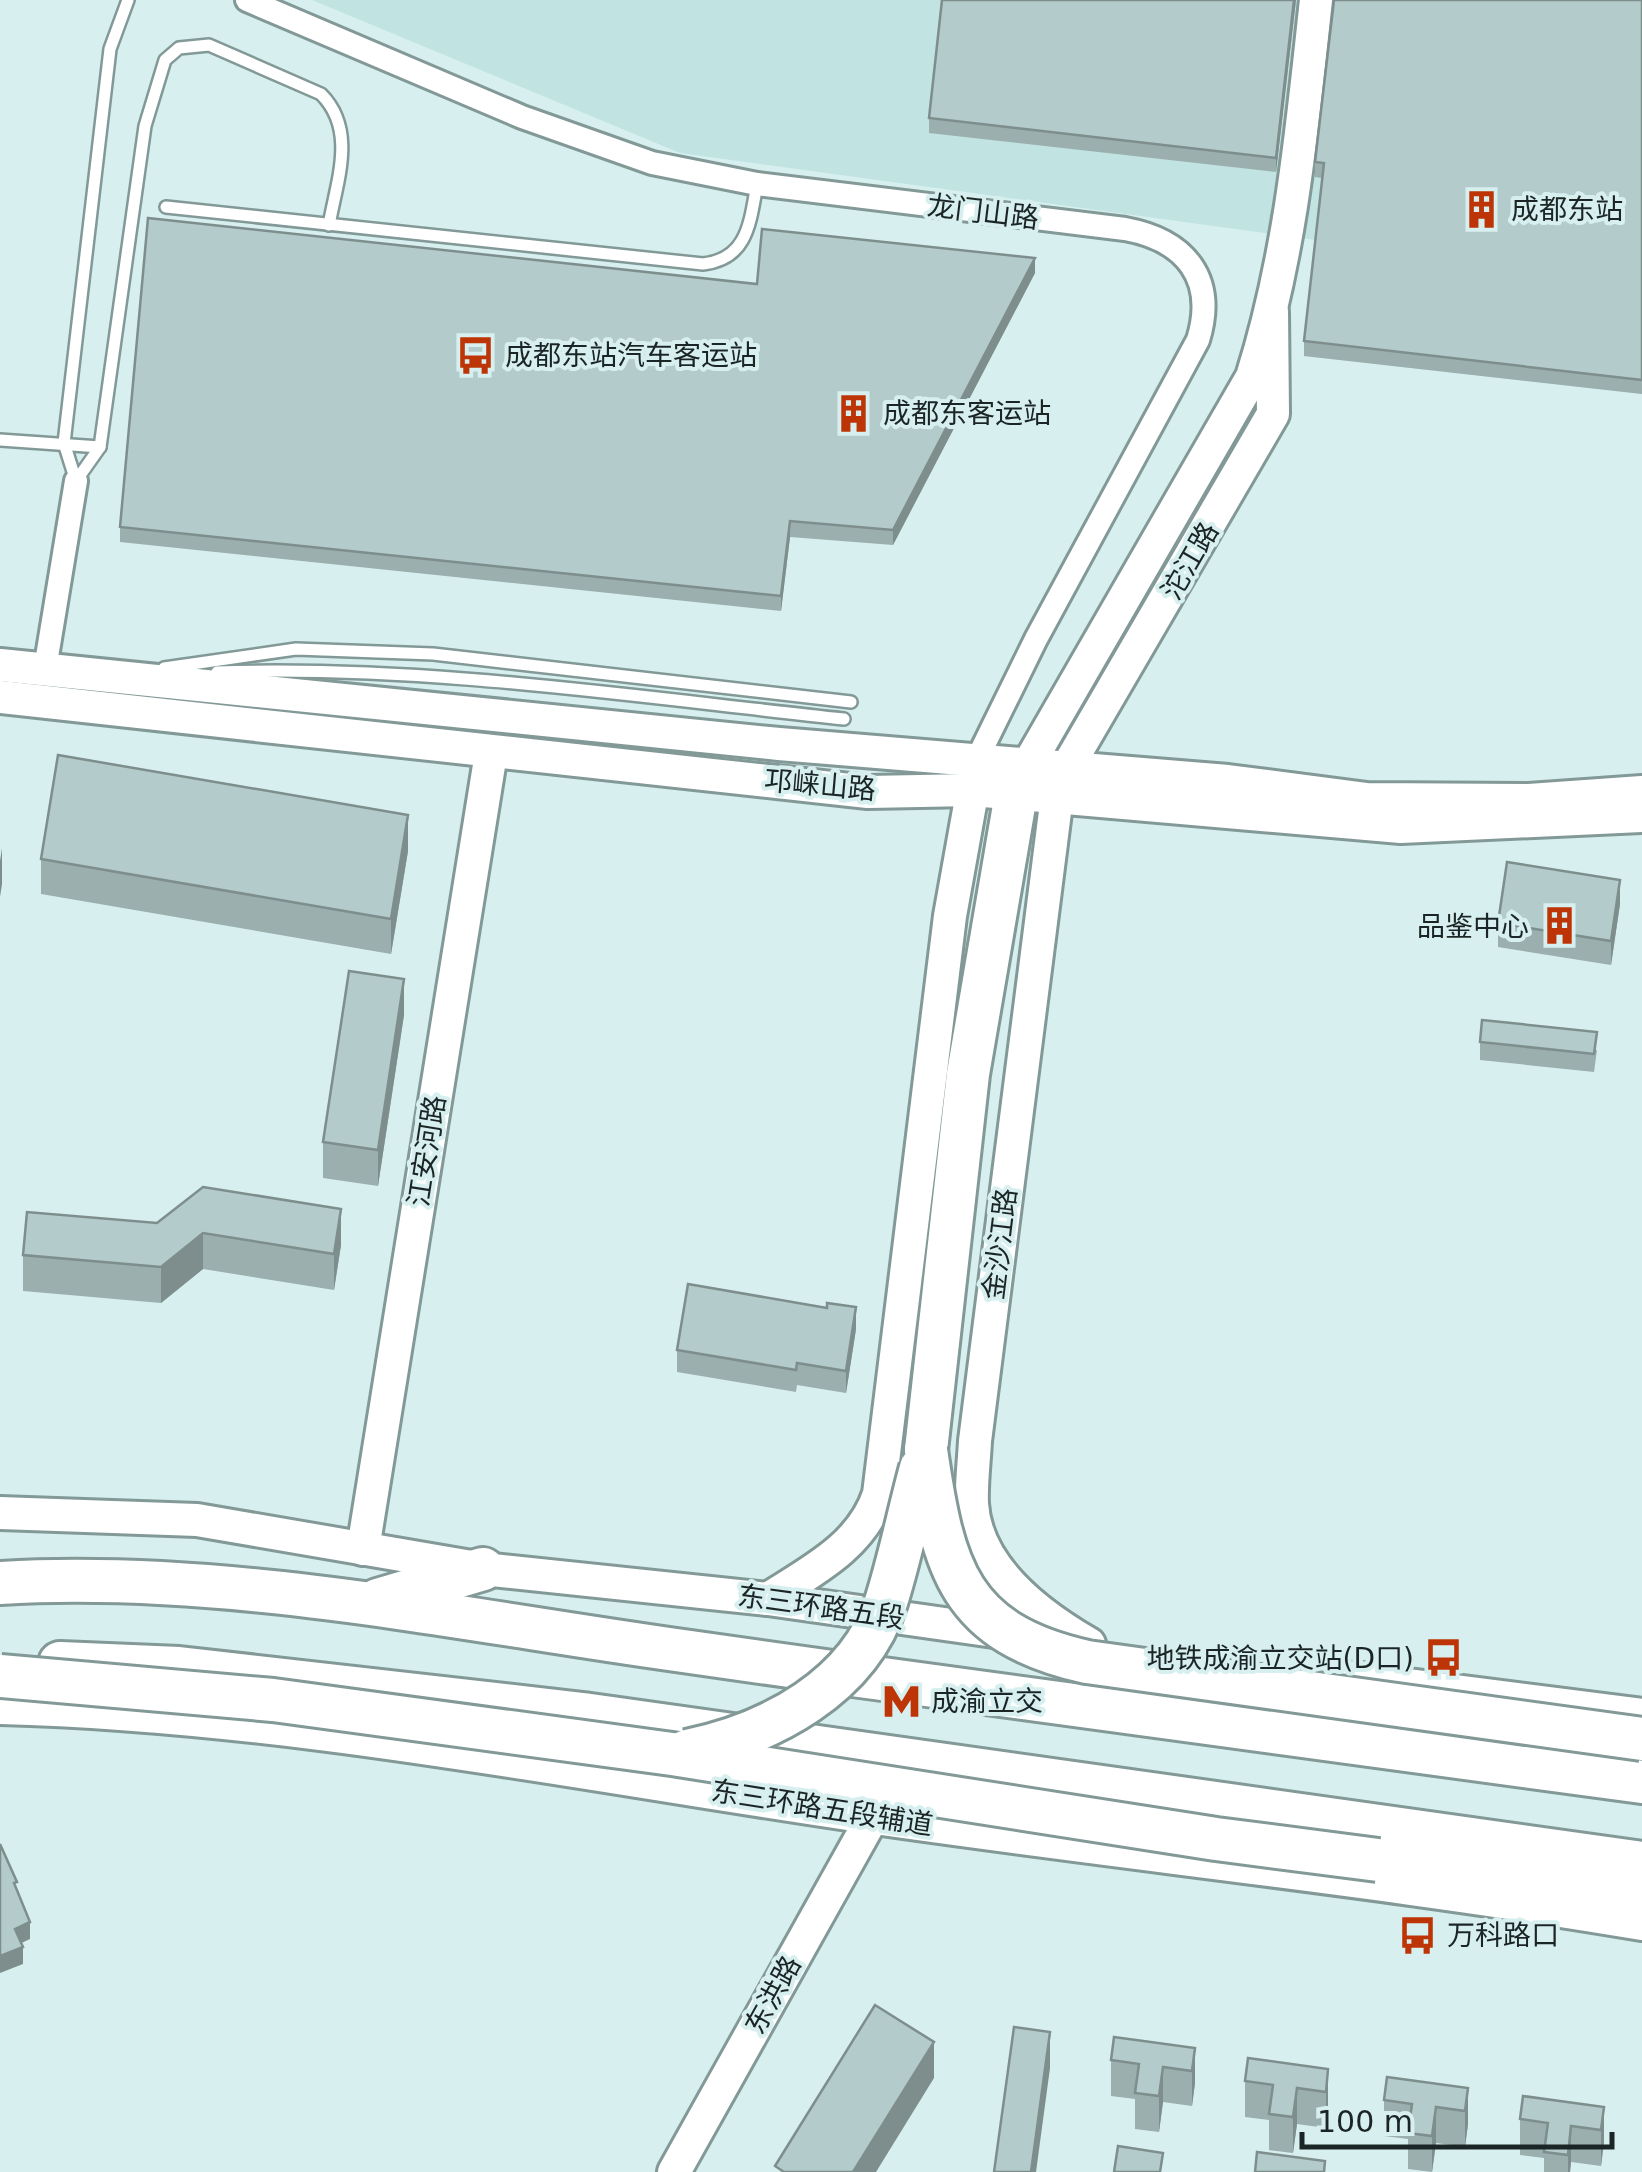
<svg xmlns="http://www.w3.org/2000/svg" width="1642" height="2172" font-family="'DejaVu Sans','Noto Sans SC',sans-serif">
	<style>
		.built { fill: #c1e3e1 }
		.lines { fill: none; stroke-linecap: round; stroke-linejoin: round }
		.lane-casing { stroke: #829997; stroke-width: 16 }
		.street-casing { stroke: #829997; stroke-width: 28 }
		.secondary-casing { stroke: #829997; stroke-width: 38 }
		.highway-casing { stroke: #829997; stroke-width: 48 }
		.lane { stroke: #fff; stroke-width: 11 }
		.street { stroke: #fff; stroke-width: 22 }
		.secondary { stroke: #fff; stroke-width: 32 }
		.highway { stroke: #fff; stroke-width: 42 }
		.highway-bridge-casing { stroke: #829997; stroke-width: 48; stroke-linecap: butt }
		.highway-bridge { stroke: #fff; stroke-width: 42 }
		.wall { fill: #9aafae }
		.shaded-wall { fill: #7d8e8d }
		.building { fill: #b3cbca; stroke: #7d8e8d; stroke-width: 2.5 }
		.labels { text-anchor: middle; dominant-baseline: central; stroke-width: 8; stroke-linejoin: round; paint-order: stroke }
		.poi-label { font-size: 28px; fill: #1c2525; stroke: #d7f0ef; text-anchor: start }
		.street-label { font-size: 28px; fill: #1c2525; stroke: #d7f0ef }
	</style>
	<rect width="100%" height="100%" fill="#d7f0ef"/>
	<path class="built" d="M312,0H1642V394L1304,356L1316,240L680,153Z"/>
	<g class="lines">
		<defs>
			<g id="lane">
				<path d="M166,207L703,264C748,259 750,222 757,184"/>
				<path d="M0,440L100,447"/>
				<path d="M76,481L100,447L145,126L165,60L179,48L209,45L321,94C357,130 337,180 329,225"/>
				<path d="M76,481L64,443L110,49L128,0"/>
				<path d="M164,668L296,649L433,654L851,702"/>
				<path d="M217,672C427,665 636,697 844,719"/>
			</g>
			<g id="street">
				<path d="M247,0L522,117L652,163L757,184L1125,229C1185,240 1217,278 1198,340L1036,639L978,757"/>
				<path d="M45,669L76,481"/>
			</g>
			<g id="secondary">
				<path d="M0,665L779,744L1228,781L1367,799L1529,800L1642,792"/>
				<path d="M0,697L868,792L972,790L1401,827L1642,816"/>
				<path d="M1021,777L1252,377C1291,254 1302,128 1316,0"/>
				<path d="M0,1513L197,1520L483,1569L768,1599L1008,1633"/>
				<path d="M363,1549L491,753"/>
				<path d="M768,1599C812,1571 862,1546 879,1494L950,916L976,771"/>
				<path d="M1089,1644C1039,1615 976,1568 972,1504C971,1484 974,1462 975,1441L1057,796L1068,766L1273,414L1272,312"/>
				<path d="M1354,1678L1642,1715"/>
				<path d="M0,1708C295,1716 584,1776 875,1818C1130,1855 1388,1881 1642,1924"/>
				<path d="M674,2172L872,1818"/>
			</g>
			<g id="highway">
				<path d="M926,1450L968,1074L1016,794"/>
				<path d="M0,1583C223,1570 450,1618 669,1649C993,1695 1317,1740 1642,1782"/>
				<path d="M378,1600L483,1569"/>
				<path d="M60,1663L179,1668L583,1714L1642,1863"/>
				<path d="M1378,1860L1642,1895"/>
			</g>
		</defs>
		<use href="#lane" class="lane-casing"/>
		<use href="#street" class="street-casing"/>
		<use href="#secondary" class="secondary-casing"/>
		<use href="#highway" class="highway-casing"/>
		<use href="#lane" class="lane"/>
		<use href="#street" class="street"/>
		<use href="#secondary" class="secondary"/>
		<use href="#highway" class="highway"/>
		<defs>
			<g id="highway-bridge">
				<path d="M926,1450C943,1568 958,1633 1087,1662L1642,1739"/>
				<path d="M0,1676L273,1700L672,1754L1216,1839L1378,1860"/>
				<path d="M687,1751C770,1734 859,1687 886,1602C900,1558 909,1512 921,1468"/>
			</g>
		</defs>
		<use href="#highway-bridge" class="highway-bridge-casing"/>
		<use href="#highway-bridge" class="highway-bridge"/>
	</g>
	<g class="wall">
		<path d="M942,0H1296L1276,172L929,133V118Z"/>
		<path d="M1642,0V394L1304,356V341L1322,178L1315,177V162Z"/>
		<path d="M1035,273L893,545L790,537L781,611L120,542V527L757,284Z"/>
		<path d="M408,851L391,954L41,894V859Z"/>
		<path d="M1620,904L1611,965L1498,947V923Z"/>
		<path d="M404,1015L378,1186L323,1178V1142Z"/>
		<path d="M1480,1042L1597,1050L1594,1072L1480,1060Z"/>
		<path d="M157,1223L341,1245L334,1290L203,1269L161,1303L23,1291V1255Z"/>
		<path d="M856,1329L846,1393L797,1385L796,1392L677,1372V1350Z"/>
		<path d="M1195,2048V2083L1192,2106L1163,2102L1159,2132L1135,2129V2099L1111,2096V2060Z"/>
		<path d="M1328,2069V2105L1326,2128L1297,2124L1293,2153L1269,2150V2120L1245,2117V2081Z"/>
		<path d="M1468,2088V2124L1465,2147L1436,2143L1432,2172L1408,2169V2139L1384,2136V2100Z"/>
		<path d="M1604,2107V2142L1601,2166L1571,2162L1570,2172H1544V2158L1520,2155V2119Z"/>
	</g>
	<g class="shaded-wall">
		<path d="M1294,0H1296L1276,172V158Z"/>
		<path d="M1035,258V273L893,545V530Z"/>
		<path d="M790,521V537L781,611V596Z"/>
		<path d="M408,815V851L391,954V919Z"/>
		<path d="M2,848V884L0,897V861Z"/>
		<path d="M1620,880V904L1611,965V941Z"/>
		<path d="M404,979V1015L378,1186V1150Z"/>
		<path d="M341,1209V1245L334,1290V1254Z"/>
		<path d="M203,1233V1269L161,1303V1267Z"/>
		<path d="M856,1307V1329L846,1393V1371Z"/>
		<path d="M30,1922V1939L15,1946V1929Z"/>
		<path d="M23,1947V1964L0,1973V1956Z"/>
		<path d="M1050,2032V2068L1036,2172H1031Z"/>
		<path d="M934,2042V2078L876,2172H853Z"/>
		<path d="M1195,2048V2083L1192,2106V2071Z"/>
		<path d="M1163,2067V2102L1159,2132V2096Z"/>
		<path d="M1328,2069V2105L1326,2128V2092Z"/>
		<path d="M1297,2088V2124L1293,2153V2117Z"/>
		<path d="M1468,2088V2124L1465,2147V2111Z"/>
		<path d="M1436,2107V2143L1432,2172V2136Z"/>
		<path d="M1604,2107V2142L1601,2166V2130Z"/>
		<path d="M1571,2126V2162L1570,2172H1568V2155Z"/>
	</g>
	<g class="building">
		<path d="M942,0H1294L1276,158L929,118Z"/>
		<path d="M1334,0H1642V380L1304,341L1324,163L1315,162Z"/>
		<path d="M148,218L757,284L762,229L1035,258L893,530L790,521L781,596L120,527Z"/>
		<path d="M58,755L408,815L391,919L41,859Z"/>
		<path d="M1507,862L1620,880L1611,941L1498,923Z"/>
		<path d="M349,971L404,979L378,1150L323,1142Z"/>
		<path d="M1482,1020L1597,1032L1594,1054L1480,1042Z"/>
		<path d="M203,1187L341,1209L334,1254L203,1233L161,1267L23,1255L27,1212L157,1223Z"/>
		<path d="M688,1284L827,1308V1303L856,1307L846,1371L797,1363L796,1370L677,1350Z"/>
		<path d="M0,1844L17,1882L14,1883L30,1922L15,1929L23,1947L0,1956Z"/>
		<path d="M875,2005L934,2042L853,2172H784L775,2166Z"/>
		<path d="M1014,2027L1050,2032L1031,2172H994Z"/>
		<path d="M1114,2037L1195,2048L1192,2071L1163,2067L1159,2096L1135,2093L1139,2064L1111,2060Z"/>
		<path d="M1248,2058L1328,2069L1326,2092L1297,2088L1293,2117L1269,2114L1273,2085L1245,2081Z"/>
		<path d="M1387,2077L1468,2088L1465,2111L1436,2107L1432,2136L1408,2133L1412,2104L1384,2100Z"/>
		<path d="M1523,2096L1604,2107L1601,2130L1571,2126L1568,2155L1544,2152L1548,2123L1520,2119Z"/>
		<path d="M1118,2146L1163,2153L1160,2172H1114Z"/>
		<path d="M1257,2152L1325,2161L1324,2172H1255Z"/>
	</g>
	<defs>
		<symbol id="building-bare" viewBox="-9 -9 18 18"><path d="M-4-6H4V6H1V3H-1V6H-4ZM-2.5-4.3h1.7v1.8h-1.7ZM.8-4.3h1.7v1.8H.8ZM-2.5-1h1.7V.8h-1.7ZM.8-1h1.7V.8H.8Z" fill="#bd3406" stroke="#d7f0ef" stroke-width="2.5" paint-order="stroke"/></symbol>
		<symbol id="bus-bare" viewBox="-9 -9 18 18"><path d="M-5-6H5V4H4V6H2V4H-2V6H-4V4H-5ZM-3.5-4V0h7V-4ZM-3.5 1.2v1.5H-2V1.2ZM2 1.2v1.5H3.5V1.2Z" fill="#bd3406" stroke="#d7f0ef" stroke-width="2.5" paint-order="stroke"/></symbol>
		<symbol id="metro-bare" viewBox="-9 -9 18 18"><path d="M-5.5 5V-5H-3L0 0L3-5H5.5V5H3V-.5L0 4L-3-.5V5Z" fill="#bd3406" stroke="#d7f0ef" stroke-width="2.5" paint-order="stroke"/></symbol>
	</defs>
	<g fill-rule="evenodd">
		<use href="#building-bare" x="1454" y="182" width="55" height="55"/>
		<use href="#bus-bare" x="448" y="328" width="55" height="55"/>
		<use href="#building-bare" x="826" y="386" width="55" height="55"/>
		<use href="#building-bare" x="1532" y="898" width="55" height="55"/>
		<use href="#bus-bare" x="1416" y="1630" width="55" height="55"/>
		<use href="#metro-bare" x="874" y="1674" width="55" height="55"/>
		<use href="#bus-bare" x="1390" y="1908" width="55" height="55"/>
	</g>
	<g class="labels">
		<g class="poi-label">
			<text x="1511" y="209">成都东站</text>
			<text x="505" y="355">成都东站汽车客运站</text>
			<text x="883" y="413">成都东客运站</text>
			<text x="1529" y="926" text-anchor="end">品鉴中心</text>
			<text x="1414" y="1658" text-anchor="end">地铁成渝立交站(D口)</text>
			<text x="931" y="1701">成渝立交</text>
			<text x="1447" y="1935">万科路口</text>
		</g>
		<g class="street-label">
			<text transform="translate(983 212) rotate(7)">龙门山路</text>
			<text transform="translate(1190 561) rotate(-60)">沱江路</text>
			<text transform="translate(820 785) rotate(5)">邛崃山路</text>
			<text transform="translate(427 1151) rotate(-81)">江安河路</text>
			<text transform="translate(1000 1244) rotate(-83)">金沙江路</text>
			<text transform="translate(821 1607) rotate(8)">东三环路五段</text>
			<text transform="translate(822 1808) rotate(9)">东三环路五段辅道</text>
			<text transform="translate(773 1995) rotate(-61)">东洪路</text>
		</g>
	</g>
	<path d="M1302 2132v15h310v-15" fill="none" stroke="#1c2525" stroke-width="5"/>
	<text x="1317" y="2132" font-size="30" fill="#1c2525" stroke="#d7f0ef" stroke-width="8" paint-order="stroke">100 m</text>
</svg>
